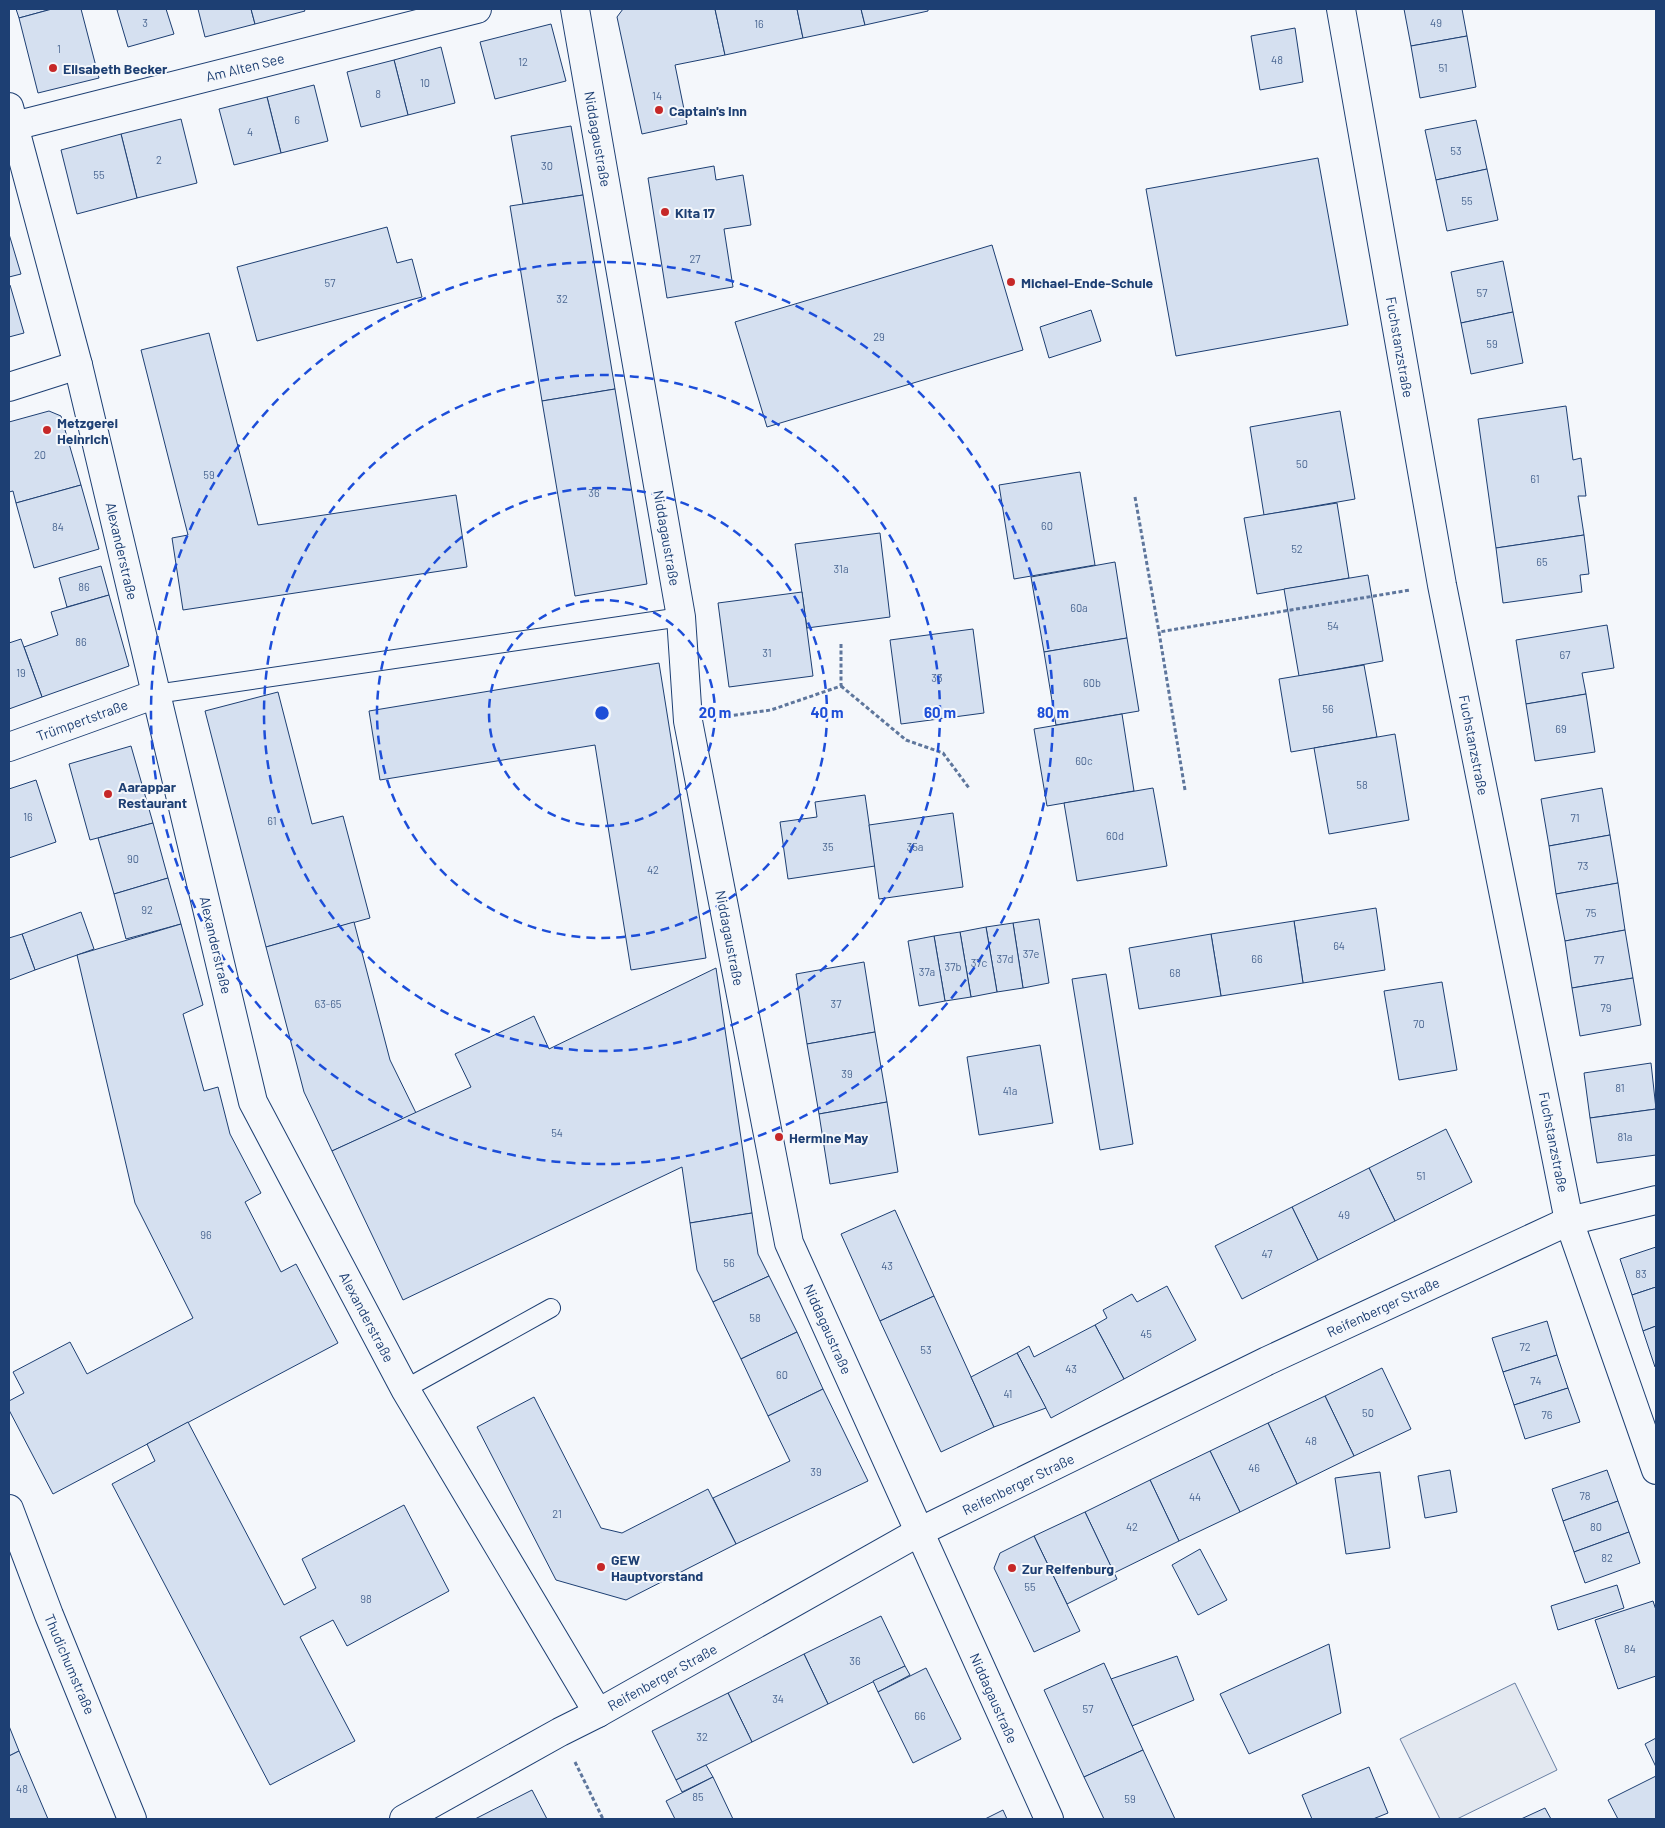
<svg xmlns="http://www.w3.org/2000/svg" width="1665" height="1828" font-family="Barlow,sans-serif">
	<style>
		.parking { fill: #e3e8f0; stroke: #687fa3 }
		.building { fill: #d5e0f0; stroke: #1d3f73 }
		.lines { fill: none; stroke-linecap: round; stroke-linejoin: round }
		.service-casing { stroke: #1d3f73; stroke-width: 20 }
		.minor-casing { stroke: #1d3f73; stroke-width: 30 }
		.secondary-casing { stroke: #1d3f73; stroke-width: 30 }
		.path { stroke: #5e769c; stroke-width: 3; stroke-dasharray: 4 2.5; stroke-linecap: butt }
		.service { stroke: #f4f7fb; stroke-width: 18 }
		.minor { stroke: #f4f7fb; stroke-width: 28 }
		.secondary { stroke: #f4f7fb; stroke-width: 28 }
		.ring { fill: none; stroke: #1d4ed8; stroke-width: 2.5; stroke-dasharray: 9 6 }
		.poi-dot { fill: #c62828; stroke: #f4f7fb; stroke-width: 2 }
		.labels { text-anchor: middle; dominant-baseline: central; stroke-width: 4; stroke-linejoin: round; paint-order: stroke }
		.number-label { font-size: 11px; fill: #4b6792 }
		.street-label { font-size: 14px; fill: #1d3f73; stroke: #f4f7fb }
		.poi-label { font-size: 14px; font-weight: bold; fill: #1d3f73; stroke: #f4f7fb; text-anchor: start }
		.centre { fill: #1d4ed8; stroke: #f4f7fb; stroke-width: 2.5 }
		.ring-label { font-size: 15px; text-anchor: middle; font-weight: bold; fill: #1d4ed8; stroke: #f4f7fb; stroke-width: 4; stroke-linejoin: round; paint-order: stroke }
	</style>
	<rect width="100%" height="100%" fill="#f4f7fb"/>
	<path class="parking" d="M1515,1683L1557,1770L1457,1819H1440L1400,1739Z"/>
	<g class="building">
		<path d="M16,9H52L19,18Z"/>
		<path d="M52,9H81L99,78L38,93L19,18Z"/>
		<path d="M121,9H166L174,34L128,47L117,10Z"/>
		<path d="M198,9H251L255,24L205,37Z"/>
		<path d="M251,9H304L305,11L255,24Z"/>
		<path d="M623,9H715L725,55L675,65L687,124L642,134L617,17Z"/>
		<path d="M715,9H797L803,38L725,55Z"/>
		<path d="M797,9H861L865,25L803,38Z"/>
		<path d="M861,9H928V11L865,25Z"/>
		<path d="M1404,9H1462L1467,36L1411,46Z"/>
		<path d="M551,24L566,81L495,99L480,42Z"/>
		<path d="M1295,28L1303,82L1260,90L1251,36Z"/>
		<path d="M1467,36L1476,87L1420,98L1411,46Z"/>
		<path d="M441,47L455,103L408,115L394,60Z"/>
		<path d="M394,60L408,115L361,127L347,72Z"/>
		<path d="M314,85L328,141L281,153L267,97Z"/>
		<path d="M267,97L281,153L234,165L219,109Z"/>
		<path d="M181,119L197,183L137,198L121,134Z"/>
		<path d="M1476,120L1487,169L1436,180L1425,130Z"/>
		<path d="M571,126L583,195L523,204L511,136Z"/>
		<path d="M121,134L137,198L77,214L61,150Z"/>
		<path d="M1318,158L1348,325L1176,356L1146,189Z"/>
		<path d="M714,166L716,180L743,175L751,225L724,229L733,287L667,298L648,178Z"/>
		<path d="M1487,169L1498,220L1447,231L1436,180Z"/>
		<path d="M583,195L615,389L542,401L510,206Z"/>
		<path d="M387,227L397,263L412,259L422,297L257,341L237,267Z"/>
		<path d="M9,234L21,274L9,277Z"/>
		<path d="M992,245L1023,350L767,427L735,322Z"/>
		<path d="M1503,261L1513,312L1461,323L1451,272Z"/>
		<path d="M9,285H10L24,333L9,337Z"/>
		<path d="M1091,310L1101,341L1049,358L1040,327Z"/>
		<path d="M1513,312L1523,363L1471,374L1461,323Z"/>
		<path d="M209,333L258,525L456,495L467,567L183,610L172,538L188,535L141,350Z"/>
		<path d="M615,389L647,584L575,596L542,401Z"/>
		<path d="M1566,406L1573,460L1581,458L1586,496H1578L1584,535L1496,548L1478,419Z"/>
		<path d="M49,411L61,416L81,485L16,503L13,491L9,492V422Z"/>
		<path d="M1340,411L1355,499L1264,515L1250,427Z"/>
		<path d="M1080,472L1095,565L1014,579L999,485Z"/>
		<path d="M81,485L99,549L34,568L16,503Z"/>
		<path d="M1337,503L1349,578L1257,594L1244,518Z"/>
		<path d="M880,533L890,617L807,628L795,544Z"/>
		<path d="M1584,535L1589,574L1580,575L1582,592L1503,603L1496,548Z"/>
		<path d="M1115,562L1127,638L1044,652L1031,577Z"/>
		<path d="M101,566L109,595L67,607L59,578Z"/>
		<path d="M1368,575L1383,661L1299,676L1284,589Z"/>
		<path d="M802,592L813,676L729,687L718,603Z"/>
		<path d="M109,595L129,666L42,697L24,647L58,635L51,612Z"/>
		<path d="M1607,625L1614,668L1582,673L1586,694L1526,704L1516,640Z"/>
		<path d="M973,629L984,713L901,724L890,640Z"/>
		<path d="M1127,638L1139,711L1056,725L1044,652Z"/>
		<path d="M21,639L42,697L9,709V643Z"/>
		<path d="M659,663L706,958L631,970L595,745L380,780L369,711Z"/>
		<path d="M1364,665L1377,737L1291,752L1279,679Z"/>
		<path d="M278,692L312,824L343,816L370,918L266,947L205,711Z"/>
		<path d="M1586,694L1595,752L1535,761L1526,704Z"/>
		<path d="M1122,714L1134,791L1047,806L1034,729Z"/>
		<path d="M1395,734L1409,820L1329,834L1314,748Z"/>
		<path d="M131,746L153,823L90,840L69,764Z"/>
		<path d="M36,780L56,842L9,858V789Z"/>
		<path d="M1153,788L1167,866L1077,881L1064,803Z"/>
		<path d="M1602,788L1610,835L1549,846L1541,799Z"/>
		<path d="M865,795L875,866L788,879L780,822L817,817L815,802Z"/>
		<path d="M953,813L963,887L879,899L869,825Z"/>
		<path d="M153,823L168,878L114,894L98,838Z"/>
		<path d="M1610,835L1618,883L1556,894L1549,846Z"/>
		<path d="M168,878L181,924L126,939L114,894Z"/>
		<path d="M1618,883L1625,930L1565,941L1556,894Z"/>
		<path d="M1376,908L1385,970L1303,983L1294,921Z"/>
		<path d="M81,912L94,949L35,970L22,934Z"/>
		<path d="M1039,919L1049,983L1023,988L1013,923Z"/>
		<path d="M1294,921L1303,983L1221,996L1211,934Z"/>
		<path d="M354,922L390,1060L416,1113L332,1151L304,1092L266,947Z"/>
		<path d="M1013,923L1023,988L997,992L986,927Z"/>
		<path d="M181,924L203,1005L183,1014L204,1091L218,1087L230,1134L261,1193L245,1202L281,1272L296,1264L338,1343L53,1494L9,1410V1401L24,1393L13,1372L70,1342L87,1374L193,1318L135,1203L77,955Z"/>
		<path d="M986,927L997,992L971,997L960,932Z"/>
		<path d="M1625,930L1633,978L1572,988L1565,941Z"/>
		<path d="M960,932L971,997L945,1001L934,936Z"/>
		<path d="M22,934L35,970L9,980V938Z"/>
		<path d="M1211,934L1221,996L1139,1009L1129,948Z"/>
		<path d="M934,936L945,1001L919,1006L908,941Z"/>
		<path d="M864,962L875,1032L807,1044L796,974Z"/>
		<path d="M716,968L752,1213L690,1223L682,1167L403,1300L332,1151L471,1087L455,1054L534,1016L549,1049Z"/>
		<path d="M1106,974L1133,1144L1100,1150L1072,979Z"/>
		<path d="M1633,978L1641,1025L1580,1036L1572,988Z"/>
		<path d="M1442,982L1457,1070L1399,1080L1384,991Z"/>
		<path d="M875,1032L887,1102L819,1114L807,1044Z"/>
		<path d="M1040,1045L1053,1123L979,1135L967,1057Z"/>
		<path d="M1651,1063L1656,1109L1590,1118L1584,1073Z"/>
		<path d="M887,1102L898,1172L830,1184L819,1114Z"/>
		<path d="M1656,1109V1155L1597,1163L1590,1118Z"/>
		<path d="M1446,1129L1472,1182L1395,1221L1369,1168Z"/>
		<path d="M1369,1168L1395,1221L1318,1260L1292,1207Z"/>
		<path d="M1292,1207L1318,1260L1242,1299L1215,1246Z"/>
		<path d="M895,1210L934,1296L880,1321L841,1234Z"/>
		<path d="M752,1213L758,1254L769,1276L713,1302L697,1270L690,1223Z"/>
		<path d="M1656,1247V1287L1632,1295L1620,1259Z"/>
		<path d="M769,1276L797,1332L741,1359L713,1302Z"/>
		<path d="M1167,1286L1196,1340L1124,1379L1095,1325L1107,1318L1103,1310L1132,1294L1137,1302Z"/>
		<path d="M1656,1287V1326L1643,1331L1632,1295Z"/>
		<path d="M934,1296L994,1427L941,1452L880,1321Z"/>
		<path d="M1547,1321L1557,1355L1503,1372L1492,1338Z"/>
		<path d="M1095,1325L1124,1379L1051,1418L1017,1353L1029,1346L1034,1357Z"/>
		<path d="M1656,1326V1366L1655,1367L1643,1331Z"/>
		<path d="M797,1332L823,1389L768,1416L741,1359Z"/>
		<path d="M1017,1353L1046,1408L994,1427L971,1377Z"/>
		<path d="M1557,1355L1568,1388L1514,1405L1503,1372Z"/>
		<path d="M1382,1368L1411,1429L1354,1456L1325,1396Z"/>
		<path d="M1568,1388L1580,1422L1525,1439L1514,1405Z"/>
		<path d="M823,1389L868,1481L736,1544L713,1498L790,1461L768,1416Z"/>
		<path d="M1325,1396L1354,1456L1297,1484L1268,1423Z"/>
		<path d="M534,1397L601,1528L622,1533L708,1489L736,1544L626,1600L556,1580L477,1427Z"/>
		<path d="M188,1422L284,1605L316,1588L302,1559L404,1505L449,1591L347,1646L333,1620L300,1637L355,1741L270,1785L112,1484L155,1461L147,1444Z"/>
		<path d="M1268,1423L1297,1484L1240,1512L1210,1451Z"/>
		<path d="M1210,1451L1240,1512L1179,1541L1150,1480Z"/>
		<path d="M1450,1470L1457,1512L1425,1518L1418,1476Z"/>
		<path d="M1607,1470L1618,1501L1563,1521L1552,1489Z"/>
		<path d="M1380,1472L1390,1548L1346,1554L1335,1478Z"/>
		<path d="M1150,1480L1179,1541L1114,1573L1085,1512Z"/>
		<path d="M1618,1501L1629,1532L1574,1552L1563,1521Z"/>
		<path d="M1085,1512L1117,1579L1067,1604L1034,1536Z"/>
		<path d="M1629,1532L1640,1563L1585,1583L1574,1552Z"/>
		<path d="M1034,1536L1080,1631L1034,1652L994,1568L1000,1553Z"/>
		<path d="M1200,1549L1227,1600L1198,1615L1172,1565Z"/>
		<path d="M1617,1585L1624,1608L1558,1630L1551,1606Z"/>
		<path d="M1653,1601L1656,1610V1676L1618,1689L1595,1620Z"/>
		<path d="M881,1616L905,1666L828,1704L804,1654Z"/>
		<path d="M1329,1644L1341,1713L1249,1754L1220,1694Z"/>
		<path d="M804,1654L828,1704L752,1742L728,1693Z"/>
		<path d="M1177,1656L1194,1700L1132,1726L1111,1679Z"/>
		<path d="M1104,1663L1143,1750L1084,1777L1044,1690Z"/>
		<path d="M905,1666L910,1675L878,1692L873,1681Z"/>
		<path d="M926,1668L961,1739L913,1763L878,1692Z"/>
		<path d="M728,1693L752,1742L676,1780L652,1731Z"/>
		<path d="M9,1726L19,1751L9,1756Z"/>
		<path d="M1656,1738V1767L1645,1744Z"/>
		<path d="M1143,1750L1175,1819H1104L1084,1777Z"/>
		<path d="M19,1751L48,1819H9V1756Z"/>
		<path d="M706,1765L713,1777L682,1792L676,1780Z"/>
		<path d="M1369,1767L1388,1813L1373,1819H1312L1302,1795Z"/>
		<path d="M1656,1776V1819H1618L1608,1800Z"/>
		<path d="M713,1777L733,1819H675L666,1801Z"/>
		<path d="M532,1790L547,1819H475Z"/>
		<path d="M1545,1808L1551,1819H1521Z"/>
		<path d="M1003,1810L1007,1819H985Z"/>
	</g>
	<g class="lines">
		<defs>
			<g id="service">
				<path d="M156,694L681,617"/>
				<path d="M405,1389L551,1308"/>
			</g>
			<g id="minor">
				<path d="M575,9L681,617L688,721L789,1243L1049,1819"/>
				<path d="M1341,9L1442,585L1569,1221L1656,1470"/>
				<path d="M9,107L78,365L253,1102L405,1389L598,1713"/>
				<path d="M14,126L477,9"/>
				<path d="M9,387L78,365"/>
				<path d="M9,747L156,694"/>
				<path d="M404,1819L560,1732L598,1713L919,1532L1267,1361L1569,1221L1656,1200"/>
			</g>
			<path id="secondary" d="M9,1509L49,1615L132,1819"/>
		</defs>
		<use href="#service" class="service-casing"/>
		<use href="#minor" class="minor-casing"/>
		<use href="#secondary" class="secondary-casing"/>
		<g class="path">
			<path d="M1135,497L1159,632"/>
			<path d="M841,686L906,740L943,753L969,788"/>
			<path d="M721,717L771,710L841,686V642"/>
			<path d="M1185,790L1159,632L1410,590"/>
			<path d="M575,1762L603,1819"/>
		</g>
		<use href="#service" class="service"/>
		<use href="#minor" class="minor"/>
		<use href="#secondary" class="secondary"/>
	</g>
	<g class="ring">
		<circle cx="602" cy="713" r="113"/>
		<circle cx="602" cy="713" r="225"/>
		<circle cx="602" cy="713" r="338"/>
		<circle cx="602" cy="713" r="451"/>
	</g>
	<g class="poi-dot">
		<circle cx="53" cy="68" r="5"/>
		<circle cx="659" cy="110" r="5"/>
		<circle cx="665" cy="212" r="5"/>
		<circle cx="1011" cy="282" r="5"/>
		<circle cx="47" cy="430" r="5"/>
		<circle cx="108" cy="794" r="5"/>
		<circle cx="779" cy="1137" r="5"/>
		<circle cx="601" cy="1567" r="5"/>
		<circle cx="1012" cy="1568" r="5"/>
	</g>
	<g class="labels">
		<g class="number-label">
			<text x="145" y="22">3</text>
			<text x="1436" y="22">49</text>
			<text x="759" y="23">16</text>
			<text x="59" y="48">1</text>
			<text x="1277" y="59">48</text>
			<text x="523" y="61">12</text>
			<text x="1443" y="67">51</text>
			<text x="425" y="82">10</text>
			<text x="378" y="93">8</text>
			<text x="657" y="95">14</text>
			<text x="297" y="119">6</text>
			<text x="250" y="131">4</text>
			<text x="1456" y="150">53</text>
			<text x="159" y="159">2</text>
			<text x="547" y="165">30</text>
			<text x="99" y="174">55</text>
			<text x="1467" y="200">55</text>
			<text x="695" y="258">27</text>
			<text x="330" y="282">57</text>
			<text x="1482" y="292">57</text>
			<text x="562" y="298">32</text>
			<text x="879" y="336">29</text>
			<text x="1492" y="343">59</text>
			<text x="40" y="454">20</text>
			<text x="1302" y="463">50</text>
			<text x="209" y="474">59</text>
			<text x="1535" y="478">61</text>
			<text x="594" y="492">36</text>
			<text x="1047" y="525">60</text>
			<text x="58" y="526">84</text>
			<text x="1297" y="548">52</text>
			<text x="1542" y="561">65</text>
			<text x="841" y="568">31a</text>
			<text x="84" y="586">86</text>
			<text x="1079" y="607">60a</text>
			<text x="1333" y="625">54</text>
			<text x="81" y="641">86</text>
			<text x="767" y="652">31</text>
			<text x="1565" y="654">67</text>
			<text x="21" y="672">19</text>
			<text x="937" y="677">33</text>
			<text x="1092" y="682">60b</text>
			<text x="1328" y="708">56</text>
			<text x="1561" y="728">69</text>
			<text x="1084" y="760">60c</text>
			<text x="1362" y="784">58</text>
			<text x="28" y="816">16</text>
			<text x="1575" y="817">71</text>
			<text x="272" y="820">61</text>
			<text x="1115" y="835">60d</text>
			<text x="828" y="846">35</text>
			<text x="915" y="846">35a</text>
			<text x="133" y="858">90</text>
			<text x="1583" y="865">73</text>
			<text x="653" y="869">42</text>
			<text x="147" y="909">92</text>
			<text x="1591" y="912">75</text>
			<text x="1339" y="945">64</text>
			<text x="1031" y="953">37e</text>
			<text x="1005" y="958">37d</text>
			<text x="1257" y="958">66</text>
			<text x="1599" y="959">77</text>
			<text x="979" y="962">37c</text>
			<text x="953" y="966">37b</text>
			<text x="927" y="971">37a</text>
			<text x="1175" y="972">68</text>
			<text x="328" y="1003">63-65</text>
			<text x="836" y="1003">37</text>
			<text x="1606" y="1007">79</text>
			<text x="1419" y="1023">70</text>
			<text x="847" y="1073">39</text>
			<text x="1620" y="1087">81</text>
			<text x="1010" y="1090">41a</text>
			<text x="557" y="1132">54</text>
			<text x="1625" y="1136">81a</text>
			<text x="1421" y="1175">51</text>
			<text x="1344" y="1214">49</text>
			<text x="206" y="1234">96</text>
			<text x="1267" y="1253">47</text>
			<text x="729" y="1262">56</text>
			<text x="887" y="1265">43</text>
			<text x="1641" y="1273">83</text>
			<text x="755" y="1317">58</text>
			<text x="1146" y="1333">45</text>
			<text x="1525" y="1346">72</text>
			<text x="926" y="1349">53</text>
			<text x="1071" y="1368">43</text>
			<text x="782" y="1374">60</text>
			<text x="1536" y="1380">74</text>
			<text x="1008" y="1393">41</text>
			<text x="1368" y="1412">50</text>
			<text x="1547" y="1414">76</text>
			<text x="1311" y="1440">48</text>
			<text x="1254" y="1467">46</text>
			<text x="816" y="1471">39</text>
			<text x="1585" y="1495">78</text>
			<text x="1195" y="1496">44</text>
			<text x="557" y="1513">21</text>
			<text x="1132" y="1526">42</text>
			<text x="1596" y="1526">80</text>
			<text x="1607" y="1557">82</text>
			<text x="1030" y="1586">55</text>
			<text x="366" y="1598">98</text>
			<text x="1630" y="1648">84</text>
			<text x="855" y="1660">36</text>
			<text x="778" y="1698">34</text>
			<text x="1088" y="1708">57</text>
			<text x="920" y="1715">66</text>
			<text x="702" y="1736">32</text>
			<text x="22" y="1788">48</text>
			<text x="698" y="1796">85</text>
			<text x="1130" y="1798">59</text>
		</g>
		<g class="street-label">
			<text transform="translate(245 67) rotate(-14)">Am Alten See</text>
			<text transform="translate(598 139) rotate(80)">Niddagaustraße</text>
			<text transform="translate(1400 347) rotate(80)">Fuchstanzstraße</text>
			<text transform="translate(667 538) rotate(80)">Niddagaustraße</text>
			<text transform="translate(122 551) rotate(77)">Alexanderstraße</text>
			<text transform="translate(82 720) rotate(-20)">Trümpertstraße</text>
			<text transform="translate(1474 745) rotate(79)">Fuchstanzstraße</text>
			<text transform="translate(730 938) rotate(79)">Niddagaustraße</text>
			<text transform="translate(216 945) rotate(77)">Alexanderstraße</text>
			<text transform="translate(1554 1142) rotate(79)">Fuchstanzstraße</text>
			<text transform="translate(1383 1307) rotate(-25)">Reifenberger Straße</text>
			<text transform="translate(367 1317) rotate(62)">Alexanderstraße</text>
			<text transform="translate(828 1329) rotate(66)">Niddagaustraße</text>
			<text transform="translate(1018 1484) rotate(-26)">Reifenberger Straße</text>
			<text transform="translate(70 1664) rotate(67)">Thudichumstraße</text>
			<text transform="translate(662 1677) rotate(-29)">Reifenberger Straße</text>
			<text transform="translate(994 1698) rotate(66)">Niddagaustraße</text>
		</g>
		<g class="poi-label">
			<text x="63" y="68">Elisabeth Becker</text>
			<text x="669" y="110">Captain's Inn</text>
			<text x="675" y="212">Kita 17</text>
			<text x="1021" y="282">Michael-Ende-Schule</text>
			<text x="57" y="422">Metzgerei<tspan x="57" dy="16">Heinrich</tspan></text>
			<text x="118" y="786">Aarappar<tspan x="118" dy="16">Restaurant</tspan></text>
			<text x="789" y="1137">Hermine May</text>
			<text x="611" y="1559">GEW<tspan x="611" dy="16">Hauptvorstand</tspan></text>
			<text x="1022" y="1568">Zur Reifenburg</text>
		</g>
	</g>
	<circle cx="602" cy="713" r="8" class="centre"/>
	<g class="ring-label">
		<text x="715" y="718">20 m</text>
		<text x="827" y="718">40 m</text>
		<text x="940" y="718">60 m</text>
		<text x="1053" y="718">80 m</text>
	</g>
	<rect width="1665" height="1828" fill="none" stroke="#1d3f73" stroke-width="20"/>
</svg>
